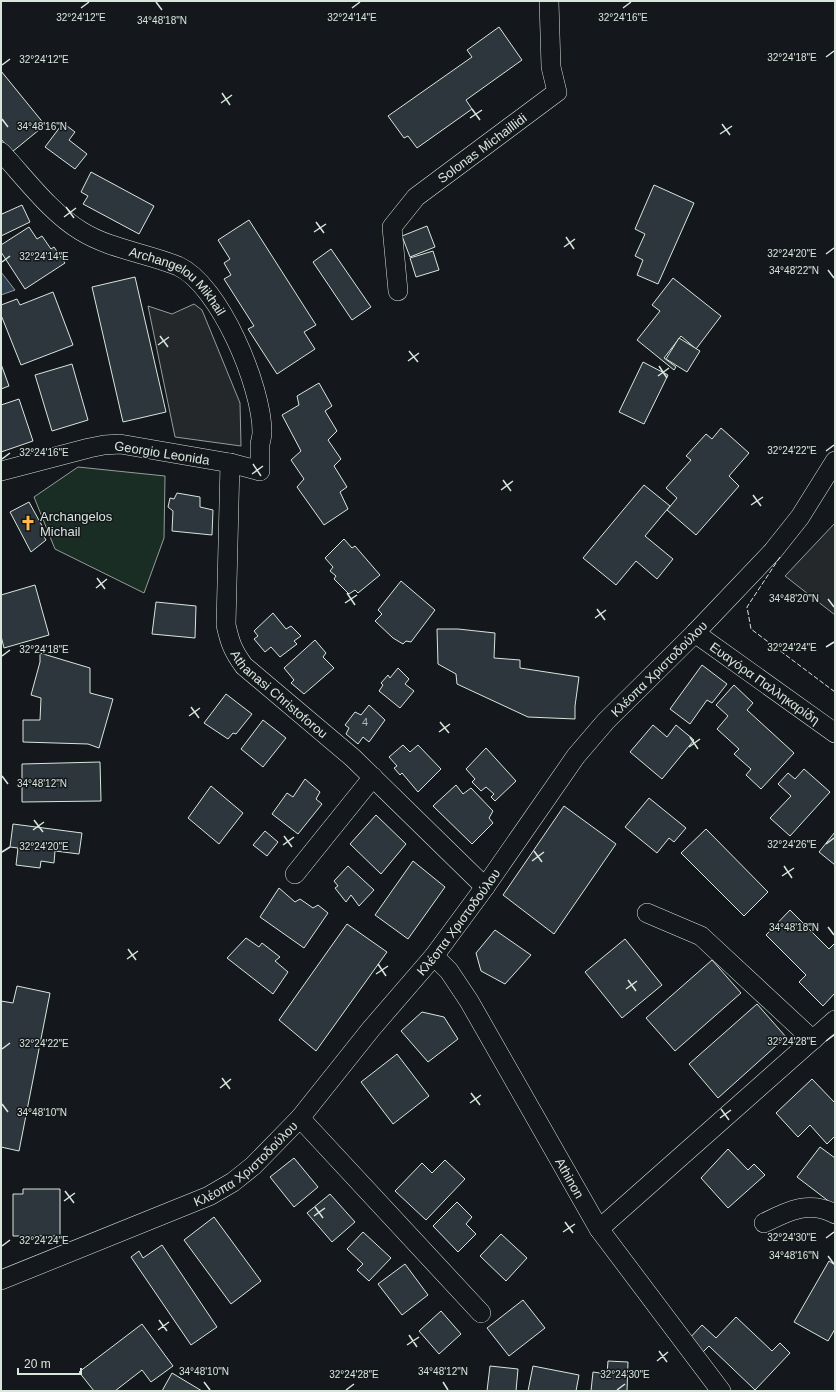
<svg xmlns="http://www.w3.org/2000/svg" width="836" height="1392" font-family="Helvetica,sans-serif">
	<style>
		.green { fill: #1a2d24; stroke: #939e99 }
		.parking { fill: #24282b; stroke: #939e99 }
		.water { fill: #2f3f4d; stroke: #939e99 }
		.building { fill: #2c363c; stroke: #d8e6dc }
		.lines { fill: none; stroke-linecap: round; stroke-linejoin: round }
		.street-casing { stroke: #d8e6dc; stroke-width: 20 }
		.street { stroke: #14181c; stroke-width: 19 }
		.fence { stroke: #d8e6dc; stroke-width: 1; stroke-dasharray: 5 2; stroke-linecap: butt }
		.ticks { fill: none; stroke: #d8e6dc; stroke-width: 1.5 }
		.labels { text-anchor: middle; dominant-baseline: central; stroke-width: 3; stroke-linejoin: round; paint-order: stroke }
		.number-label { font-size: 11px; fill: #adbab4 }
		.street-label { font-size: 13px; fill: #d8e6dc; stroke: #14181c }
		.poi-label { font-size: 13px; fill: #d8e6dc; stroke: #14181c; text-anchor: start }
		.ticks-label { font-size: 10px; text-anchor: middle; fill: #d8e6dc; stroke: #14181c; stroke-width: 3; stroke-linejoin: round; paint-order: stroke }
	</style>
	<rect width="100%" height="100%" fill="#14181c"/>
	<path class="green" d="M78,467L165,476L164,538L144,593L55,549L34,497Z"/>
	<g class="parking">
		<path d="M194,304L202,310L240,403L241,446L175,437L148,306L172,314Z"/>
		<path d="M835,523V615L785,576Z"/>
	</g>
	<path class="water" d="M1,272L15,290L1,295Z"/>
	<g class="building">
		<path d="M499,27L522,60L466,100L472,109L417,148L408,136L404,138L388,116L472,57L467,50Z"/>
		<path d="M1,71L45,125L12,152L1,139Z"/>
		<path d="M63,123L75,132L69,140L87,154L75,169L45,147Z"/>
		<path d="M91,172L154,206L139,234L83,204L88,196L81,192Z"/>
		<path d="M654,185L694,203L658,284L637,275L643,260L635,256L645,234L635,229Z"/>
		<path d="M22,205L30,222L1,236V211L2,214Z"/>
		<path d="M249,220L316,325L304,332L315,349L277,374L248,329L254,326L224,279L231,275L224,263L230,259L218,240Z"/>
		<path d="M427,226L435,247L410,257L402,236Z"/>
		<path d="M29,227L37,239L42,236L51,249L54,247L65,263L25,289L1,252V245Z"/>
		<path d="M331,249L371,307L352,320L313,262Z"/>
		<path d="M433,251L439,270L416,277L410,258Z"/>
		<path d="M135,277L166,412L123,422L92,287Z"/>
		<path d="M673,278L721,316L696,349L681,336L664,358L676,367L674,370L637,340L660,311L652,305Z"/>
		<path d="M53,292L73,345L21,365L1,315V305L17,299L20,305Z"/>
		<path d="M679,338L700,351L687,372L666,359Z"/>
		<path d="M643,362L668,375L644,424L619,412Z"/>
		<path d="M1,364L9,386L1,389Z"/>
		<path d="M72,364L88,420L52,431L35,375Z"/>
		<path d="M319,383L332,406L325,411L337,431L328,440L341,459L334,466L347,487L340,492L348,509L324,525L297,487L304,479L291,460L301,451L282,415L299,405L297,396Z"/>
		<path d="M19,399L33,441L1,452V405Z"/>
		<path d="M721,428L749,453L729,476L739,486L696,535L667,510L677,498L666,488L691,460L686,456L706,434L712,439Z"/>
		<path d="M644,485L670,506L645,536L673,559L657,579L636,561L616,585L583,558Z"/>
		<path d="M177,493L200,497V507L213,510L212,535L172,531L173,511L168,507L170,498L174,499Z"/>
		<path d="M29,502L46,533L43,535L46,540L31,552L10,512Z"/>
		<path d="M344,539L352,548L355,546L380,575L358,593L355,590L349,594L334,579L336,576L330,571L333,567L325,558Z"/>
		<path d="M401,581L435,610L411,642L406,641L403,644L393,638L375,621L382,614L378,610Z"/>
		<path d="M35,585L49,635L4,648L1,636V595Z"/>
		<path d="M156,602L196,606L195,638L152,634Z"/>
		<path d="M273,613L286,629L291,626L301,636L294,641L297,644L280,657L271,647L265,652L254,639L258,636L254,631Z"/>
		<path d="M437,629H458L495,633L494,658L520,660V668L579,677L575,706V719L528,717L457,684L456,674L438,664Z"/>
		<path d="M315,640L326,653L323,657L334,668L304,694L291,683L294,680L284,668Z"/>
		<path d="M40,653L90,668V693L113,699L99,748L88,744L23,742V720H40L41,698L31,695L40,662Z"/>
		<path d="M702,665L727,684L712,703L707,700L690,724L670,709Z"/>
		<path d="M398,668L409,679L405,684L414,691L400,708L379,691L383,685L381,683L388,675L390,678Z"/>
		<path d="M734,685L753,703L747,710L794,753L761,789L746,775L751,769L734,754L739,749L717,729L728,716L716,705Z"/>
		<path d="M226,694L252,714L236,734L233,733L228,739L204,723Z"/>
		<path d="M369,705L385,720L369,742L363,737L358,744L346,734L349,728L345,725L355,712L361,715Z"/>
		<path d="M263,720L286,738L263,767L241,749Z"/>
		<path d="M653,725L667,737L676,725L694,740L662,779L630,752Z"/>
		<path d="M403,745L410,752L418,745L441,769L418,792L402,773L400,775L394,768L397,766L389,757Z"/>
		<path d="M486,748L516,781L495,801L491,797L494,794L486,787L481,791L472,782L475,779L466,769Z"/>
		<path d="M100,762L101,801L22,802V764Z"/>
		<path d="M804,769L830,792L790,836L770,818L791,796L778,784L788,773L795,779Z"/>
		<path d="M305,779L320,792L316,799L322,804L298,834L272,814L287,793L293,797Z"/>
		<path d="M456,785L463,794L471,788L493,811L489,818L493,823L472,844L433,806Z"/>
		<path d="M211,786L243,813L219,844L188,818Z"/>
		<path d="M649,798L686,828L674,842L669,838L657,853L625,827Z"/>
		<path d="M564,806L616,844L554,934L503,895Z"/>
		<path d="M376,815L406,844L381,874L350,844Z"/>
		<path d="M13,824L82,833L79,854L55,851L54,863L41,861L40,868L16,865L18,848L10,847Z"/>
		<path d="M706,829L768,892L744,916L681,853Z"/>
		<path d="M265,831L278,842L267,856L253,845Z"/>
		<path d="M835,832V865L819,852Z"/>
		<path d="M413,861L445,887L408,939L375,915Z"/>
		<path d="M348,866L374,890L359,906L351,895L346,902L335,888L338,886L334,881Z"/>
		<path d="M279,888L295,902L300,899L313,908L318,905L328,913L304,948L260,917Z"/>
		<path d="M790,910L829,949L835,943V993L823,1006L799,982L806,975L766,935Z"/>
		<path d="M347,924L387,952L316,1051L279,1020Z"/>
		<path d="M495,930L531,955L505,984L481,971L476,953Z"/>
		<path d="M246,938L259,947L262,943L280,957L275,961L288,972L273,994L227,958Z"/>
		<path d="M625,939L662,985L622,1018L585,972Z"/>
		<path d="M712,960L741,993L675,1051L646,1018Z"/>
		<path d="M17,986L50,993L19,1151L1,1147V1001L13,1003Z"/>
		<path d="M757,1004L786,1037L718,1098L689,1064Z"/>
		<path d="M422,1012L444,1017L458,1039L428,1062L401,1031Z"/>
		<path d="M397,1054L429,1096L393,1124L361,1082Z"/>
		<path d="M812,1079L835,1103V1136L827,1144L810,1125L798,1137L776,1113Z"/>
		<path d="M820,1147L835,1158V1206L797,1177Z"/>
		<path d="M728,1149L748,1170L754,1164L765,1175L728,1208L701,1178Z"/>
		<path d="M294,1158L318,1187L294,1207L270,1177Z"/>
		<path d="M445,1160L465,1179L426,1220L395,1191L422,1163L432,1173Z"/>
		<path d="M23,1189H60V1236H13V1194H23Z"/>
		<path d="M330,1194L355,1222L332,1242L307,1213Z"/>
		<path d="M457,1202L472,1217L466,1224L476,1234L458,1252L433,1226Z"/>
		<path d="M214,1217L261,1281L231,1304L184,1240Z"/>
		<path d="M363,1232L391,1258L369,1281L357,1270L363,1264L347,1249Z"/>
		<path d="M501,1234L527,1258L506,1281L480,1256Z"/>
		<path d="M162,1245L217,1327L191,1345L131,1257L139,1251L143,1258Z"/>
		<path d="M829,1261L835,1265V1329L828,1341L794,1322Z"/>
		<path d="M405,1264L428,1295L402,1315L378,1284Z"/>
		<path d="M523,1300L545,1328L509,1356L487,1328Z"/>
		<path d="M441,1311L461,1334L439,1354L419,1331Z"/>
		<path d="M736,1317L772,1351L780,1343L790,1353L755,1390L709,1346L699,1356L685,1343L702,1325L716,1338Z"/>
		<path d="M142,1324L173,1366L151,1382L142,1370L115,1391H94L79,1372Z"/>
		<path d="M608,1361L628,1362L627,1391H591L593,1372L607,1374Z"/>
		<path d="M490,1366L518,1369L516,1391H487Z"/>
		<path d="M533,1366L579,1375L576,1391H528Z"/>
		<path d="M172,1373L202,1391H162Z"/>
	</g>
	<g class="lines">
		<defs>
			<g id="street">
				<path id="s1" d="M1,152C26,179 50,212 81,231C110,249 146,253 178,266C220,285 262,387 262,432C262,436 261,440 260,444C260,453 260,462 260,471L230,463L120,444L104,445L89,448L1,471"/>
				<path id="s2" d="M398,291L392,227L416,197L557,92L551,67L549,1"/>
				<path id="s3" d="M230,463L226,625C230,643 233,651 244,666L353,758L485,887"/>
				<path id="s4" d="M695,633L835,733"/>
				<path d="M295,874L373,777"/>
				<path d="M647,913L701,936L813,1040"/>
				<path id="s5" d="M434,956L449,971L469,1001L599,1229L721,1391"/>
				<path d="M300,1118L481,1313"/>
				<path d="M764,1223C788,1211 809,1200 835,1214"/>
				<path d="M599,1229L835,1020"/>
				<path id="s6" d="M1,1280L209,1196L233,1182L253,1166L300,1118L371,1029L434,956L485,887L576,756L606,721L695,633L773,551L800,517L835,461"/>
			</g>
		</defs>
		<use href="#street" class="street-casing"/>
		<use href="#street" class="street"/>
		<path class="fence" d="M780,557L747,607L751,629L835,692"/>
	</g>
	<path class="ticks" d="M156,2L162,10M81,8L89,2M352,8L360,2M623,8L631,2M826,57L834,51M2,65L10,59M222,93L230,105M221,103L232,95M472,109L480,120M470,118L482,110M2,119L8,127M722,124L730,135M720,134L732,126M66,207L74,218M64,217L76,208M316,222L324,233M314,232L326,224M566,237L574,249M564,247L575,239M826,254L834,248M2,262L10,256M828,270L834,278M160,336L168,347M158,345L169,337M409,351L418,362M408,361L419,353M659,366L667,378M658,376L669,368M826,451L834,445M2,459L10,453M253,464L261,476M252,474L263,466M503,480L511,491M501,490L513,481M753,495L761,506M751,505L763,497M97,578L105,589M96,588L107,579M347,593L355,605M828,599L834,607M345,603L357,595M597,609L605,620M595,618L606,610M826,647L834,642M2,656L10,650M191,707L199,718M189,716L200,708M440,722L449,733M439,732L450,724M690,737L698,749M689,747L700,739M2,776L8,784M34,820L43,832M33,830L44,822M284,836L292,847M826,844L834,838M283,845L294,837M534,851L542,862M2,852L10,847M532,861L544,852M784,866L792,878M782,876L794,868M828,927L834,935M128,949L136,960M127,959L138,951M378,964L386,976M376,974L388,966M628,980L636,991M626,989L637,981M826,1041L834,1035M2,1049L10,1043M222,1078L230,1089M220,1088L231,1079M471,1093L480,1105M470,1103L481,1095M2,1104L8,1112M721,1109L729,1120M720,1118L731,1110M65,1191L74,1203M64,1201L75,1193M315,1207L323,1218M314,1216L325,1208M565,1222L573,1233M563,1232L575,1224M826,1238L834,1232M2,1246L10,1240M828,1256L834,1264M159,1320L167,1331M158,1330L169,1322M409,1335L417,1347M407,1345L419,1337M659,1351L667,1362M657,1361L668,1352M204,1382L210,1390M443,1382L448,1390M346,1390L354,1384M617,1390L625,1384"/>
	<defs>
		<symbol id="church-bare" viewBox="-9 -9 18 18"><path d="M-1.2-6h2.4v3.5h3.3v2.4h-3.3V6h-2.4V-.1h-3.3v-2.4h3.3Z" fill="#ffb74d" stroke="#14181c" stroke-width="2.5" paint-order="stroke"/></symbol>
	</defs>
	<g fill-rule="evenodd">
		<use href="#church-bare" x="17" y="512" width="22" height="22"/>
	</g>
	<g class="labels">
		<g class="number-label">
			<text x="365" y="722">4</text>
		</g>
		<g class="street-label">
			<text stroke="none"><textPath href="#s2" startOffset="185">Solonas Michaillidi</textPath></text>
			<text stroke="none"><textPath href="#s1" startOffset="224">Archangelou Mikhail</textPath></text>
			<text transform="translate(162 453) rotate(9)">Georgio Leonida</text>
			<text stroke="none"><textPath href="#s6" startOffset="921">Κλέοπα Χριστοδούλου</textPath></text>
			<text stroke="none"><textPath href="#s4" startOffset="86">Ευαγόρα Παλληκαρίδη</textPath></text>
			<text stroke="none"><textPath href="#s3" startOffset="252">Athanasi Christoforou</textPath></text>
			<text stroke="none"><textPath href="#s6" startOffset="597">Κλέοπα Χριστοδούλου</textPath></text>
			<text stroke="none"><textPath href="#s6" startOffset="273">Κλέοπα Χριστοδούλου</textPath></text>
			<text stroke="none"><textPath href="#s5" startOffset="261">Athinon</textPath></text>
		</g>
		<g class="poi-label">
			<text x="40" y="516">Archangelos<tspan x="40" dy="15">Michail</tspan></text>
		</g>
	</g>
	<g class="ticks-label">
		<text x="352" y="21">32°24'14"E</text>
		<text x="81" y="21">32°24'12"E</text>
		<text x="623" y="21">32°24'16"E</text>
		<text x="162" y="24">34°48'18"N</text>
		<text x="792" y="61">32°24'18"E</text>
		<text x="44" y="63">32°24'12"E</text>
		<text x="42" y="130">34°48'16"N</text>
		<text x="792" y="257">32°24'20"E</text>
		<text x="44" y="260">32°24'14"E</text>
		<text x="794" y="274">34°48'22"N</text>
		<text x="792" y="454">32°24'22"E</text>
		<text x="44" y="456">32°24'16"E</text>
		<text x="794" y="602">34°48'20"N</text>
		<text x="792" y="651">32°24'24"E</text>
		<text x="44" y="653">32°24'18"E</text>
		<text x="42" y="787">34°48'12"N</text>
		<text x="792" y="848">32°24'26"E</text>
		<text x="44" y="850">32°24'20"E</text>
		<text x="794" y="931">34°48'18"N</text>
		<text x="792" y="1045">32°24'28"E</text>
		<text x="44" y="1047">32°24'22"E</text>
		<text x="42" y="1116">34°48'10"N</text>
		<text x="792" y="1241">32°24'30"E</text>
		<text x="44" y="1244">32°24'24"E</text>
		<text x="794" y="1259">34°48'16"N</text>
		<text x="204" y="1375">34°48'10"N</text>
		<text x="443" y="1375">34°48'12"N</text>
		<text x="354" y="1378">32°24'28"E</text>
		<text x="625" y="1378">32°24'30"E</text>
	</g>
	<rect width="836" height="1392" fill="none" stroke="#d8e6dc" stroke-width="4"/>
	<path d="M18 1368v6h63v-6" fill="none" stroke="#d8e6dc" stroke-width="2"/>
	<text x="24" y="1368" font-size="12" fill="#d8e6dc" stroke="#14181c" stroke-width="3" paint-order="stroke">20 m</text>
</svg>
